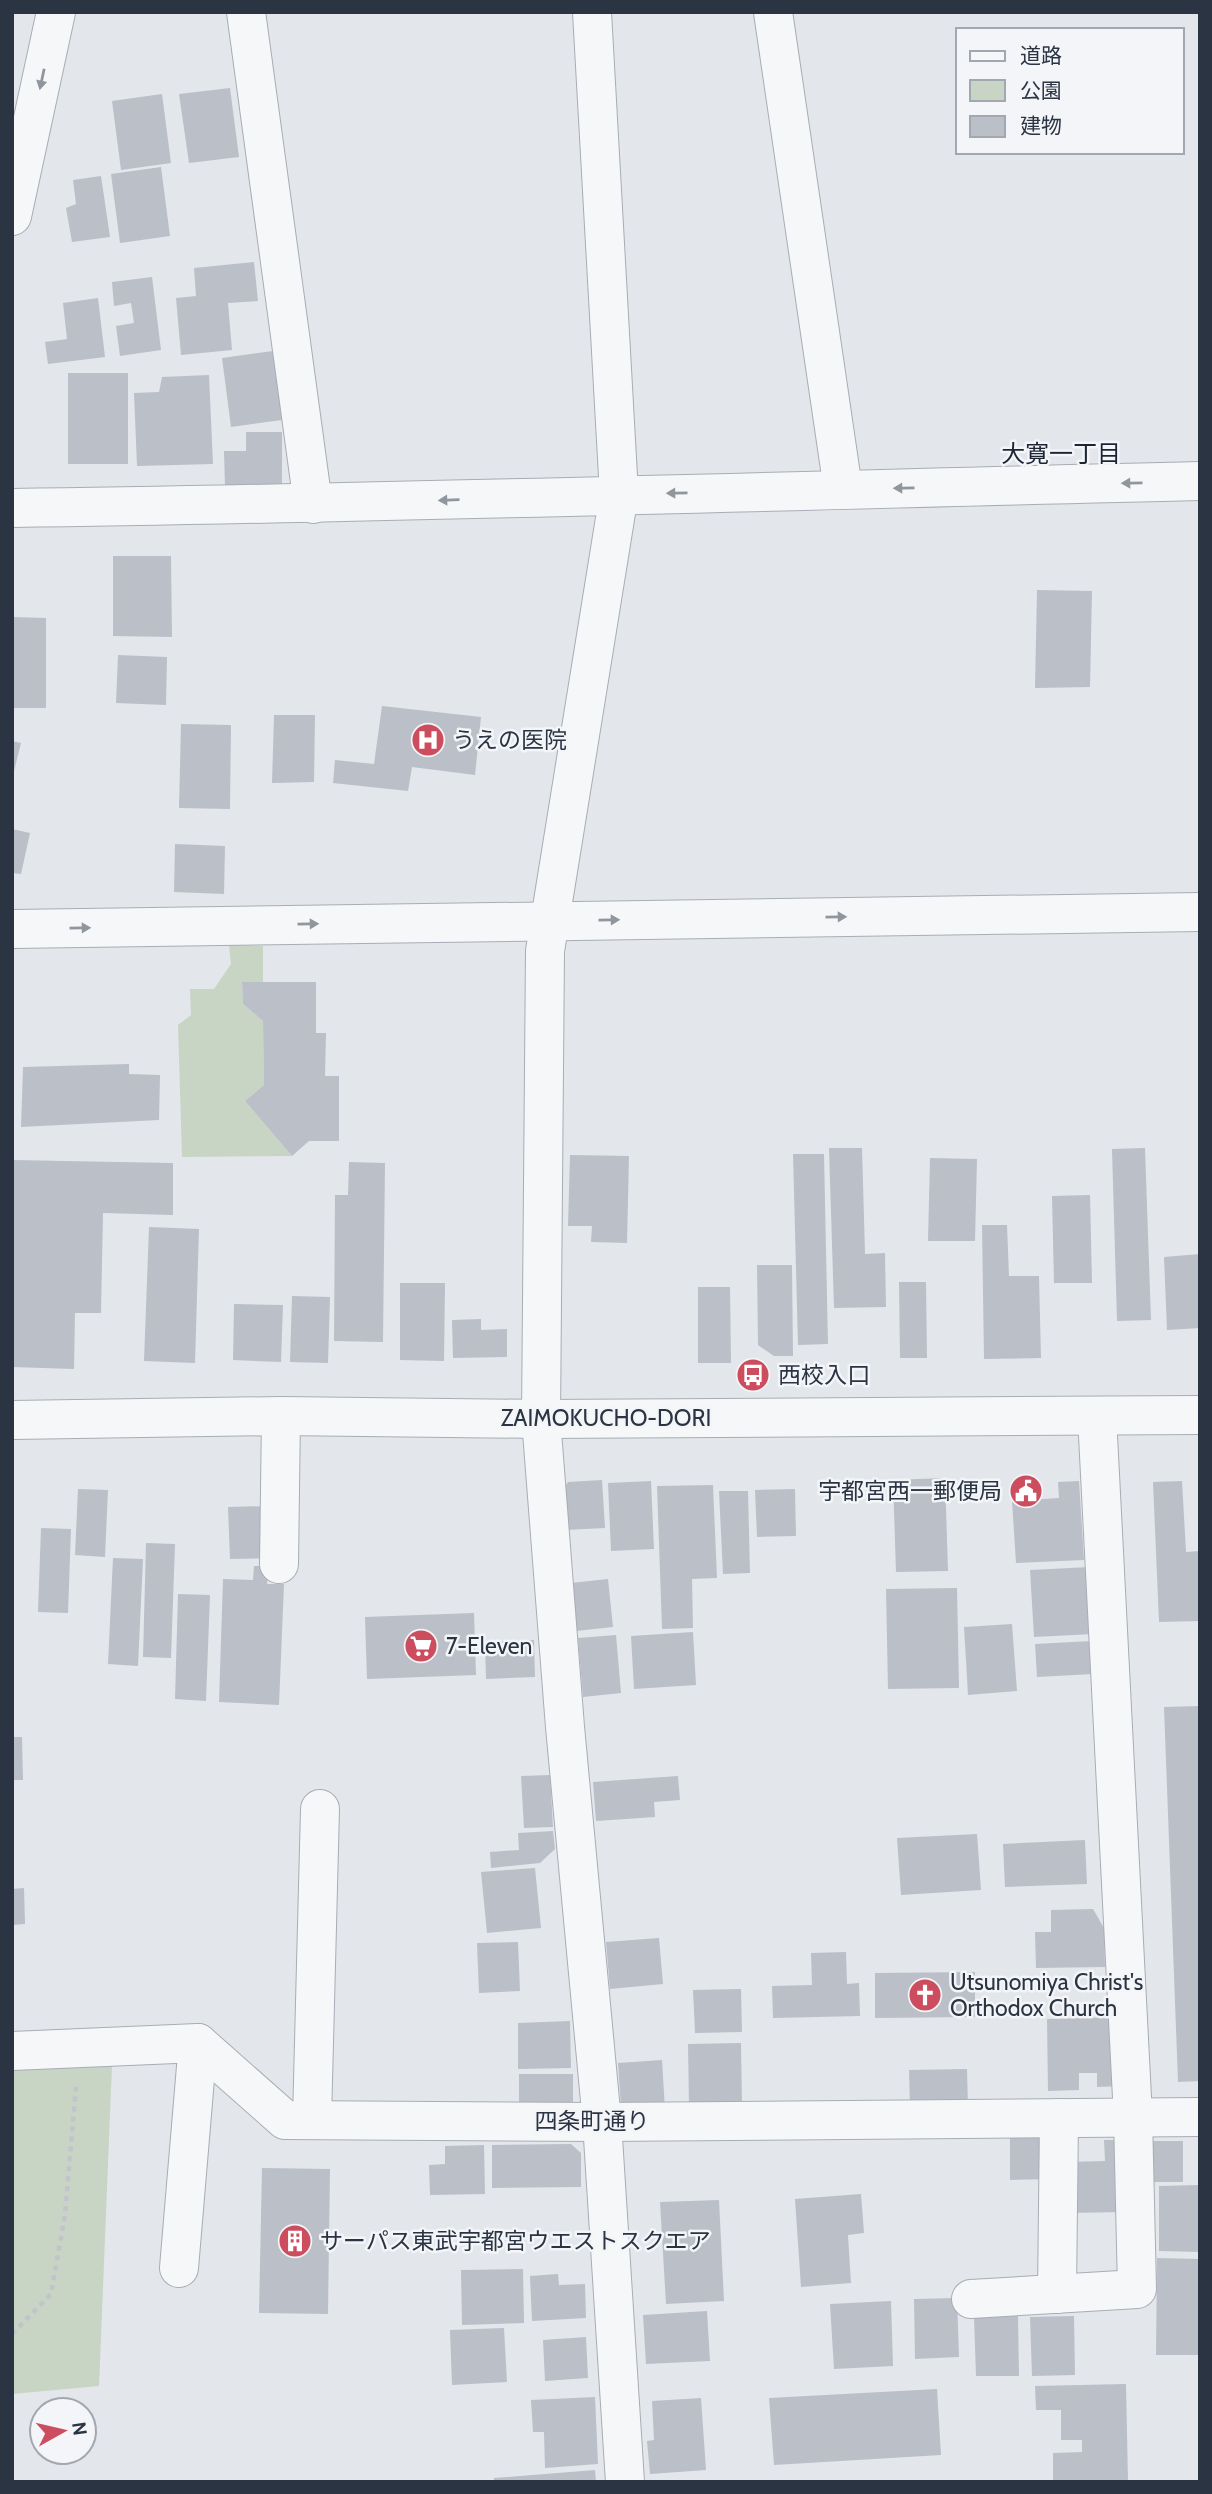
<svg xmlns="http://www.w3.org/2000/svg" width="1212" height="2494" font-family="Cabin,'Noto Sans JP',sans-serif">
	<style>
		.green { fill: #c8d5c5 }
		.building { fill: #bbbfc8 }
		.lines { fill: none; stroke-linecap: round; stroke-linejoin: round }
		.minor-casing { stroke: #a8adb5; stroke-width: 40 }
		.path { stroke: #c1c4ca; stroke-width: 4.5; stroke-dasharray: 5 5; stroke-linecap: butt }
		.minor { stroke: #f6f7f9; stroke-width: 38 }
		.oneway { fill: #90969e }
		.labels { text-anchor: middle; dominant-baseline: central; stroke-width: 5; stroke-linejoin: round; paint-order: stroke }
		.poi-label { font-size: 23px; fill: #2b3443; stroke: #f3f5f8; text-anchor: start }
		.street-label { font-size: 23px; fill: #2b3443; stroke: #f3f5f8 }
		.neighbourhood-label { font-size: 24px; fill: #1d2534; stroke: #f3f5f8 }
	</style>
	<rect width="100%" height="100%" fill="#e3e6eb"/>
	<g class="green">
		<path d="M229,945L263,946V982H242L243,1004L263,1021L264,1085L245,1101L292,1156L182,1157L178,1025L191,1015L190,989H214L231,964Z"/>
		<path d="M112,2065L99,2386L12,2394V2070Z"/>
	</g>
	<g class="building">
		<path d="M230,88L239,157L189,163L179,94Z"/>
		<path d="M162,94L171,163L121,170L112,101Z"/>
		<path d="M161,167L170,236L120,243L111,174Z"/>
		<path d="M101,176L110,237L72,242L66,208L76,204L73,180Z"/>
		<path d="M254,262L258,301L228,303L232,350L181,355L176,298L196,296L194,268Z"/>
		<path d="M152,277L161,350L120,356L116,326L134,323L131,303L114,306L112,282Z"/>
		<path d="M98,298L105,357L48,364L45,342L67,339L63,303Z"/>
		<path d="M273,351L282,420L231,427L222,358Z"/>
		<rect x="68" y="373" width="60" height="91"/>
		<path d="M209,375L213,464L137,466L134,393L159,392L162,377Z"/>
		<path d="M246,432H282V487H225L224,451H246Z"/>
		<path d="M113,556H171L172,637L113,636Z"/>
		<path d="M1037,590L1092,591L1090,687L1035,688Z"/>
		<path d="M12,617L46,618V708H12Z"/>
		<path d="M118,655L167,657L166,705L116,703Z"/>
		<path d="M382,706L481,717L475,775L412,767L408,791L333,783L335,760L374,764Z"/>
		<path d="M274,715H315L314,782L272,783Z"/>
		<path d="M181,724L231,725L230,809L179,808Z"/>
		<path d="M12,741L21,743L13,775H12Z"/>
		<path d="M12,829L30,833L21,874L12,873Z"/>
		<path d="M175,844L225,846L224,894L174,892Z"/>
		<path d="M242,982H316V1033H326L325,1076H339V1141H309L292,1156L245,1101L264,1085L263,1021L243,1004Z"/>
		<path d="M129,1064V1074L160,1075L159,1120L21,1127L23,1067Z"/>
		<path d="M829,1148H862L865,1254L885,1253L886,1307L834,1308Z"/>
		<path d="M1145,1148L1151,1320L1117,1321L1112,1149Z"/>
		<path d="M793,1154H824L828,1344L798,1345Z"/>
		<path d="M570,1155L629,1156L627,1243L591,1242L592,1226H568Z"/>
		<path d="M930,1158L977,1159L975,1241H928Z"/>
		<path d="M12,1160L173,1163V1215L103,1213L101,1313H75L74,1369L12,1367Z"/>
		<path d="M349,1162L385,1163L383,1342L334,1341L335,1195H348Z"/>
		<path d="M1090,1195L1092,1283H1054L1052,1196Z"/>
		<path d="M982,1225H1007L1009,1276H1039L1041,1358L984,1359Z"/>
		<path d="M149,1227L199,1229L195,1363L144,1361Z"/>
		<path d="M1200,1254V1328L1167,1330L1164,1257Z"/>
		<path d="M757,1265H792L793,1356H774L758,1345Z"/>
		<path d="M899,1282H926L927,1358H900Z"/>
		<path d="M400,1283H445L444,1361L400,1360Z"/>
		<path d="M698,1287H730L731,1363H698Z"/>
		<path d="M292,1296L330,1297L328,1363L290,1362Z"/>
		<path d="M234,1304L283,1305L281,1362L233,1360Z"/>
		<path d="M481,1319V1330L507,1329V1357L453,1358L452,1320Z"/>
		<path d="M945,1478L948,1571L896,1572L893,1480Z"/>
		<path d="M602,1480L605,1528L565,1530L563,1489L568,1482Z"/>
		<path d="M651,1481L654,1549L611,1551L608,1483Z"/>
		<path d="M1079,1481L1084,1560L1016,1563L1012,1501L1059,1498L1058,1482Z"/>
		<path d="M1182,1481L1186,1552L1200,1551V1621L1159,1622L1153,1482Z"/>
		<path d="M713,1485L717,1578L692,1579L693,1628L662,1629L657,1486Z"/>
		<path d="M78,1489L108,1490L105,1557L75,1555Z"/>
		<path d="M795,1489L796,1536L757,1537L755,1490Z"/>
		<path d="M719,1491H748L750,1573L723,1574Z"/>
		<path d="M271,1506L273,1558L230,1559L228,1507Z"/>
		<path d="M41,1528L71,1529L68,1613L38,1612Z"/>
		<path d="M146,1543L175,1544L171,1658L143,1657Z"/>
		<path d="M113,1558L143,1559L138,1666L108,1664Z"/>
		<path d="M254,1566H268L267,1584H284L279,1705L219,1702L223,1579L253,1580Z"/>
		<path d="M1090,1567L1093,1634L1034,1637L1030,1570Z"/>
		<path d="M608,1579L613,1627L576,1631L571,1583Z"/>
		<path d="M957,1588L959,1688L888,1689L886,1589Z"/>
		<path d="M178,1594L210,1595L206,1701L175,1699Z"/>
		<path d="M474,1613L476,1675L367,1679L365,1617Z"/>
		<path d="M1012,1624L1017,1691L968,1695L964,1627Z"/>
		<path d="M693,1632L696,1685L634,1689L631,1636Z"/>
		<path d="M616,1635L621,1693L583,1697L578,1638Z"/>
		<path d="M534,1640L535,1677L486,1679L485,1642Z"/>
		<path d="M1092,1641L1093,1674L1037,1677L1035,1644Z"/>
		<path d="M1200,1706V2081L1178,2082L1164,1707Z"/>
		<path d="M12,1737H22L23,1780H12Z"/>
		<path d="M550,1775L553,1827L524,1828L521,1776Z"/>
		<path d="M678,1776L680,1800L654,1802L655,1817L596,1821L593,1782Z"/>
		<path d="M553,1831L555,1849L540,1863L491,1868L490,1852L519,1850L518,1833Z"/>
		<path d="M977,1834L981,1890L901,1895L897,1838Z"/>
		<path d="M1085,1840L1087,1884L1005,1887L1003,1844Z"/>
		<path d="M535,1868L541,1928L487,1933L481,1872Z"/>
		<path d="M24,1888L25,1924L12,1925V1889Z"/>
		<path d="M1093,1909L1104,1928L1105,1967L1036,1968L1035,1932H1051V1910Z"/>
		<path d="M659,1938L663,1984L610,1989L606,1942Z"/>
		<path d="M518,1942L520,1991L479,1993L477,1943Z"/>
		<path d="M846,1952L847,1984L859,1983L860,2016L773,2018L772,1986L812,1985L811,1953Z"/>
		<path d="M975,1972V2017L875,2018V1973Z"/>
		<path d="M741,1989L742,2032L695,2033L693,1990Z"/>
		<path d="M1119,2017L1121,2086L1097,2087V2073H1079V2090L1048,2091L1047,2019Z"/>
		<path d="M570,2021L571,2068L518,2069V2023Z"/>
		<path d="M741,2043L742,2106H689L688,2044Z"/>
		<path d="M662,2060L665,2110L621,2107L618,2063Z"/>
		<path d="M967,2069L968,2107L910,2108L909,2070Z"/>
		<rect x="519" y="2074" width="54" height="38"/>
		<path d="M1010,2138H1051L1052,2179L1010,2180Z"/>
		<path d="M1104,2140H1122L1123,2212L1067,2213L1066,2162L1105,2161Z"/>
		<path d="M1151,2141H1183V2182H1152Z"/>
		<path d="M571,2144L581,2153V2187L492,2188V2145Z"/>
		<path d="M484,2145L485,2194L430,2195L429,2165L445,2164V2146Z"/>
		<path d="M262,2168L330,2169L328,2314L259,2313Z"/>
		<path d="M1200,2185V2252L1159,2251V2186Z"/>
		<path d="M861,2194L864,2233L848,2235L851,2283L801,2287L795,2199Z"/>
		<path d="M719,2200L724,2301L666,2304L660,2202Z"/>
		<path d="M1157,2258L1200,2259V2355H1156Z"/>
		<path d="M523,2269L524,2323L462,2325L461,2270Z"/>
		<path d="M558,2274L559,2285L585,2284L586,2318L532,2321L530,2276Z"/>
		<path d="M957,2298L959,2357L915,2359L914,2299Z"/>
		<path d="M891,2301L893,2366L834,2369L830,2304Z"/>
		<path d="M707,2311L710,2361L646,2364L643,2315Z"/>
		<path d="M1018,2316L1019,2376H976L974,2317Z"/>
		<path d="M1074,2316L1075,2375L1032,2376L1030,2317Z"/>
		<path d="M504,2328L507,2382L452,2385L450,2330Z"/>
		<path d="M586,2337L588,2378L545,2381L543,2340Z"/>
		<path d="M1126,2384L1128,2482H1053V2453L1082,2452V2440H1061V2410H1036L1035,2386Z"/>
		<path d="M937,2389L941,2455L774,2465L769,2398Z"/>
		<path d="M595,2397L598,2464L545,2468L544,2432H533L531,2400Z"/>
		<path d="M701,2398L706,2470L650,2474L647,2441L654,2440L652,2401Z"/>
		<path d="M595,2470L596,2482H494V2478Z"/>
	</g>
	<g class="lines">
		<defs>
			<g id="minor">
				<path d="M246,12L313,504"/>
				<path d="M592,12L619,494L545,951L541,1419L565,1727L602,2122L625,2482"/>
				<path d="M773,12L843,489"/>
				<path d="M12,216L56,12"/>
				<path d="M12,508C408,503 804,490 1200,481"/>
				<path d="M12,929L1200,912"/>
				<path d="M12,1420L281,1416L541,1419L1200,1415"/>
				<path d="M279,1564L281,1416"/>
				<path d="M12,2051L198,2043L285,2120L602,2122L1200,2117"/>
				<path d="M312,2120L320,1809"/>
				<path d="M179,2268L198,2043"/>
				<path d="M1057,2294L1059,2118"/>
				<path d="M971,2299L1137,2289L1133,2117L1097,1416"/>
			</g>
		</defs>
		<use href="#minor" class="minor-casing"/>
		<path class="path" d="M12,2334L51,2294L65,2215L76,2087"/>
		<use href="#minor" class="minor"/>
	</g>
	<defs><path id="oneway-solid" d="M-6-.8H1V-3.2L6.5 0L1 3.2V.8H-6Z" transform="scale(1.75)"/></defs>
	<g class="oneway">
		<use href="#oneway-solid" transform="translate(42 79) rotate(102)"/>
		<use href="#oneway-solid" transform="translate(1132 483) rotate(179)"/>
		<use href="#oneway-solid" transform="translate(904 488) rotate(179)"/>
		<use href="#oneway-solid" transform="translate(677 493) rotate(179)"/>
		<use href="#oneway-solid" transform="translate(449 500) rotate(178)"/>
		<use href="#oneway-solid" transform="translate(836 917) rotate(-1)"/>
		<use href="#oneway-solid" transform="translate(609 920) rotate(-1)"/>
		<use href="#oneway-solid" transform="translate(308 924) rotate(-1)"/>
		<use href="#oneway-solid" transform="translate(80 928) rotate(-1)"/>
	</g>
	<defs>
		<symbol id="hospital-disc" viewBox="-11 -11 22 22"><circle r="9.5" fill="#cc4d5e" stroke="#f3f5f8"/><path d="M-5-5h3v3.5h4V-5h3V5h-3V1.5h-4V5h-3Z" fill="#fff"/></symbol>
		<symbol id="bus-disc" viewBox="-11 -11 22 22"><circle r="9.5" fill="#cc4d5e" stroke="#f3f5f8"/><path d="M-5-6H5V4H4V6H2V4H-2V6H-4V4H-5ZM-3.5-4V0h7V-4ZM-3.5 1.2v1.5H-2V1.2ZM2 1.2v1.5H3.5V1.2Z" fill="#fff"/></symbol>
		<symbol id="civic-disc" viewBox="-11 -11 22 22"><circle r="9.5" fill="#cc4d5e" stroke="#f3f5f8"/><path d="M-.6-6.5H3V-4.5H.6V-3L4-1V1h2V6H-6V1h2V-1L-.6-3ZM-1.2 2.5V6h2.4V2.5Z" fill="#fff"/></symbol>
		<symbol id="supermarket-disc" viewBox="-11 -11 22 22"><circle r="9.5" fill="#cc4d5e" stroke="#f3f5f8"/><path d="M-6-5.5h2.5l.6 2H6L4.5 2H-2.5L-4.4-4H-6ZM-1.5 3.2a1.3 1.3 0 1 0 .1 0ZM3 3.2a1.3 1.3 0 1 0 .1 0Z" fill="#fff"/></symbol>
		<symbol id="church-disc" viewBox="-11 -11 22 22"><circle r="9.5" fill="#cc4d5e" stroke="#f3f5f8"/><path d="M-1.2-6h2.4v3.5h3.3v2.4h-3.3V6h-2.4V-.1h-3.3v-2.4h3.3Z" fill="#fff"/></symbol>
		<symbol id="building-disc" viewBox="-11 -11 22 22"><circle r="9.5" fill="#cc4d5e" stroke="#f3f5f8"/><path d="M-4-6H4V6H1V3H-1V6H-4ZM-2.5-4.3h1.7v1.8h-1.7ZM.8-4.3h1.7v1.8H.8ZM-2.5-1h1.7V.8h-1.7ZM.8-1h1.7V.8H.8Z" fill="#fff"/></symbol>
	</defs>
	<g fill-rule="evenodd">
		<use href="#hospital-disc" x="409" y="721" width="38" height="38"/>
		<use href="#bus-disc" x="734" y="1356" width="38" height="38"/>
		<use href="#civic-disc" x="1007" y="1472" width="38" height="38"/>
		<use href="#supermarket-disc" x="402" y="1627" width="38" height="38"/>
		<use href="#church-disc" x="906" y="1976" width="38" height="38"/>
		<use href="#building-disc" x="276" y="2222" width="38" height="38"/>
	</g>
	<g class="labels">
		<g class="poi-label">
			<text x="452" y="740">うえの医院</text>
			<text x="778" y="1375">西校入口</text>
			<text x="1002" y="1491" text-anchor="end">宇都宮西一郵便局</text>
			<text x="446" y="1646">7-Eleven</text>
			<text x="950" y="1982">Utsunomiya Christ's<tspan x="950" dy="26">Orthodox Church</tspan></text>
			<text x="320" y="2241">サーパス東武宇都宮ウエストスクエア</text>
		</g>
		<g class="street-label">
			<text x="606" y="1418">ZAIMOKUCHO-DORI</text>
			<text x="592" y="2121">四条町通り</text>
		</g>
		<g class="neighbourhood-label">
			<text x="1061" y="453">大寛一丁目</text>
		</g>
	</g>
	<rect width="1212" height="2494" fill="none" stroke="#2b3443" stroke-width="28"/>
	<rect x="956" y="28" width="228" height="126" fill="#f3f5f8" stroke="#a3a8b0" stroke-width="2"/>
	<rect x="970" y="51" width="35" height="10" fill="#f6f7f9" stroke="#a3a8b0" stroke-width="2"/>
	<text x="1020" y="63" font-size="21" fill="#2b3443">道路</text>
	<rect x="970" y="80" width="35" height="21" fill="#c8d5c5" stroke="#a3a8b0" stroke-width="2"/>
	<text x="1020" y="98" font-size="21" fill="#2b3443">公園</text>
	<rect x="970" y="116" width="35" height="21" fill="#bbbfc8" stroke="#a3a8b0" stroke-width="2"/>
	<text x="1020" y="133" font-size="21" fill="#2b3443">建物</text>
	<g transform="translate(63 2431) rotate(82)"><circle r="33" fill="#f3f5f8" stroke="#a3a8b0" stroke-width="2"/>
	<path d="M0-5L12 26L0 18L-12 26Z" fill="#cc4d5e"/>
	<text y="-10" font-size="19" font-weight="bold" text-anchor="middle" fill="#2b3443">N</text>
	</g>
</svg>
